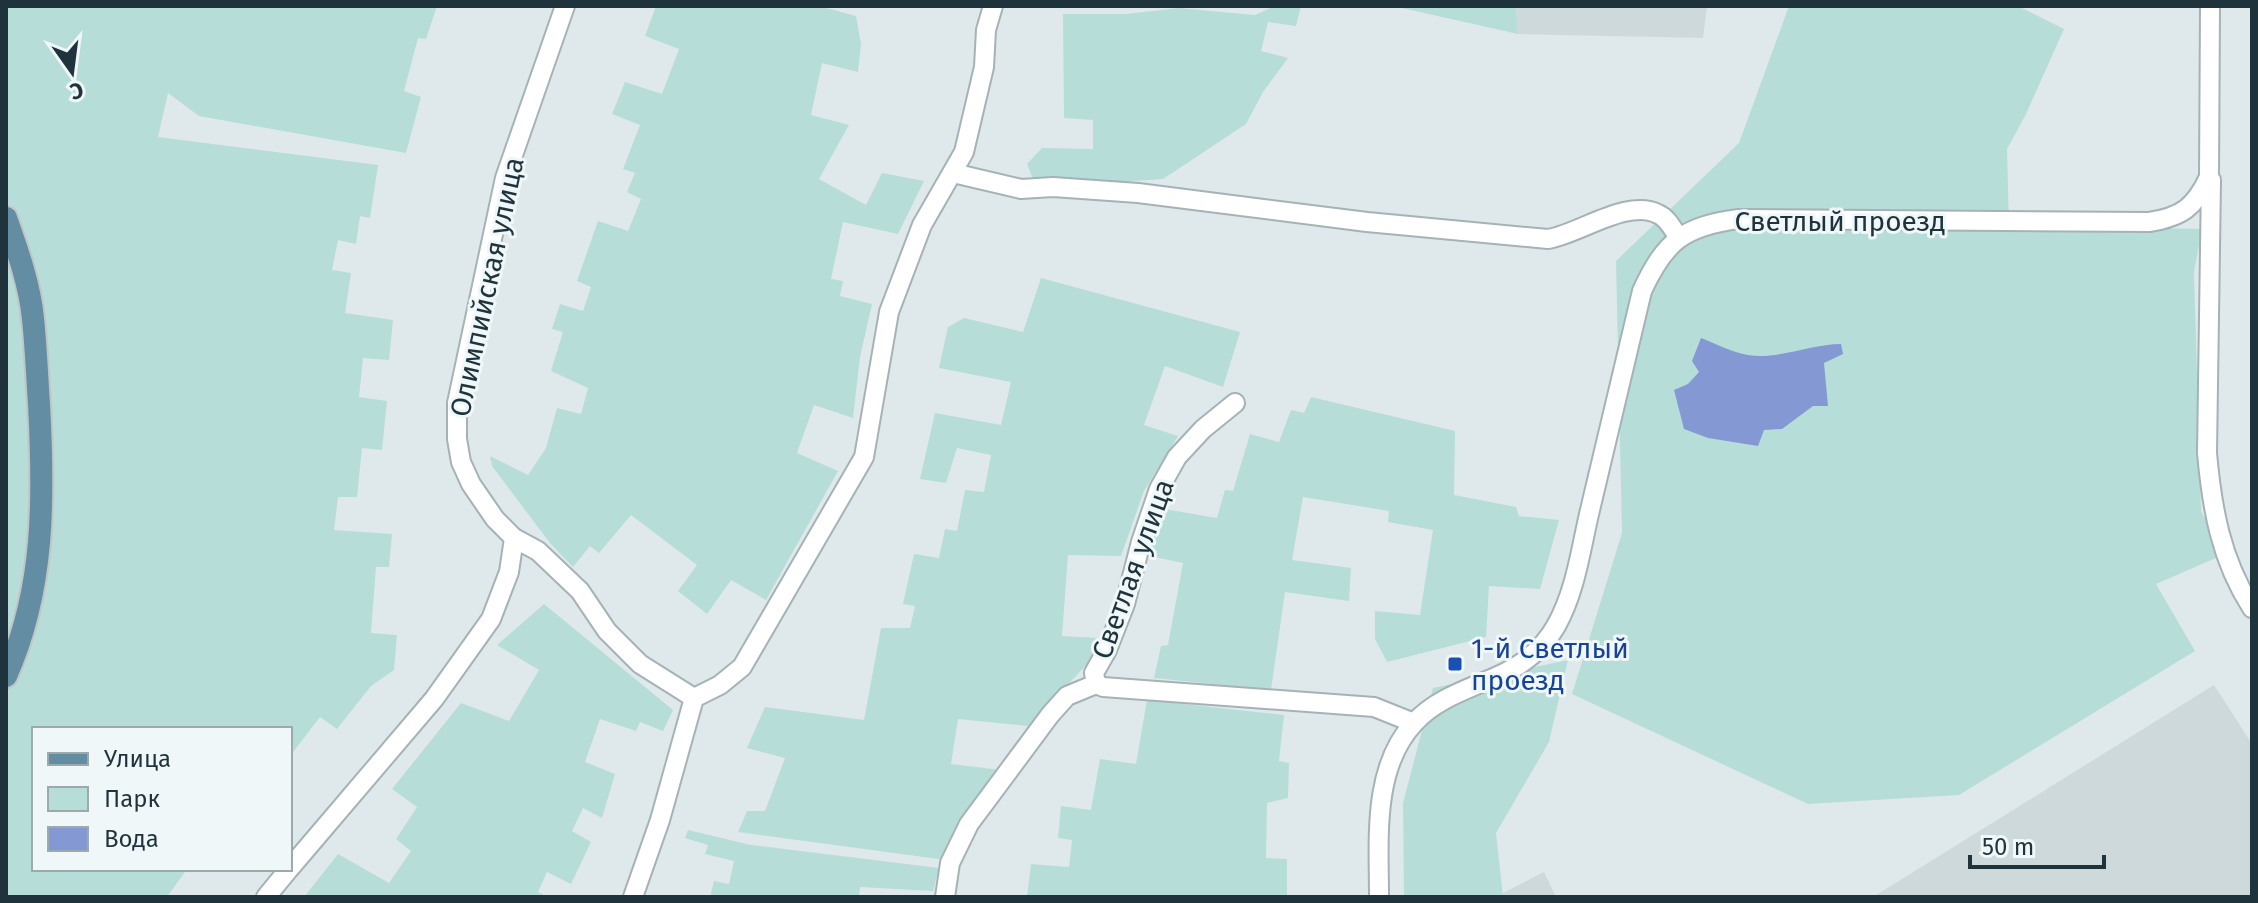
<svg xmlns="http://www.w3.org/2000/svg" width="2258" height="903" font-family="'Fira Sans',sans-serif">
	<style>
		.built { fill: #cdd9db }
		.green { fill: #b7ddd8 }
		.water { fill: #8498d3 }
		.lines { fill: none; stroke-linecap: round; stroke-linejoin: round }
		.minor-casing { stroke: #a5b2b6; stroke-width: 22 }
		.major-casing { stroke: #c0c6c8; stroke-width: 26 }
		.minor { stroke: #fff; stroke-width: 18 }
		.major { stroke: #628da2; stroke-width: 22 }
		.transit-dot { fill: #1a4fb4; stroke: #f0f7f8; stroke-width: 3 }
		.labels { text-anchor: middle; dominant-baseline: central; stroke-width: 6; stroke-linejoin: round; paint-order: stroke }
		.street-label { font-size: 28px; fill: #1f333c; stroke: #f0f7f8 }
		.transit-label { font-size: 28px; fill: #164399; stroke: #f0f7f8; text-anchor: start }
	</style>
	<rect width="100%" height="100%" fill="#dfe9eb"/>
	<g class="built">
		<path d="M1516,6H1707L1703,38L1518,34Z"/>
		<path d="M2214,685L2252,744V897H1873Z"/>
		<path d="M1544,872L1556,897H1495Z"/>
	</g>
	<g class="green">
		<path d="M6,6H437L426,39L418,38L404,91L421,97L406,153L199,116L168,93L158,137L378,165L370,218L360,216L356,244L338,240L332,270L351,273L345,313L393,320L389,360L363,358L359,397L387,401L382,450L362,448L357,497H338L334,530L392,534L389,567H376L371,633L397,635L394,670L371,686L337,729L320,717L290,756V729H34V869H187L167,897H6Z"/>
		<path d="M656,6L667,8L669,6H819L856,16L861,44L858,72L822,63L811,115L849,125L819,179L866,205L882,173L924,181L898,234L843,222L831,279L843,281L840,296L872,304L860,357L853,418L814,405L797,453L838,471L766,600L731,580L707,614L678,591L697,565L631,515L599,553L590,546L573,567L550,543L492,466L490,456L528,475L546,448L557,408L581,414L588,388L551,371L563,332L552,329L560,304L583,311L591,287L577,281L598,221L628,231L641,199L627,192L635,173L623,169L640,125L612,114L625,82L662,94L679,49L645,36Z"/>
		<path d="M1275,6H1301L1296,26L1268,22L1261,51L1288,58L1263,92L1246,124L1163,179L1106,183L1033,179L1027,164L1042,148L1093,149V120L1064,118L1063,14H1126L1179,8L1255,15Z"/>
		<path d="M1393,6H1516L1518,34Z"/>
		<path d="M1789,6H2018L2064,29L2026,114L2007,149L2009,226L2202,229L2194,272L2201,511L2225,554L2156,584L2195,651L1959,795L1808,804L1572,694L1622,533L1616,261L1739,143Z"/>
		<path d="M1041,278L1240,332L1223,387L1165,366L1144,425L1178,436L1144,491L1121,556L1068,555L1062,636L1100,638L1094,657L1028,726L958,719L951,764L1001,770L946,860L738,832L747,811H765L785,758L747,748L765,707L864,720L881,628H910L915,606L903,604L914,554L939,558L945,529L957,531L965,490L984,492L991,455L957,448L946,483L920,479L935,413L1001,425L1011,382L939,368L948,327L964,318L1023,332Z"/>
		<path d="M1311,397L1455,431L1454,495L1516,507L1519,516L1559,520L1540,589L1489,586L1486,637L1387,662L1375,639V611L1420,615L1433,530L1388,522L1389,511L1303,497L1292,560L1351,568L1349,601L1285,592L1271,690L1154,678L1161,646L1168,645L1183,563L1145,555L1158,508L1217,518L1225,490L1233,491L1250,434L1279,442L1291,410L1304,413Z"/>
		<path d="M544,604L673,710L663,731L640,722L636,731L600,719L585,762L615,774L602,818L583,808L572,831L591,842L571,884L547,872L538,892L548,897H304L338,854L389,883L411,851L396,839L417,807L392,789L461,703L509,721L539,670L497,645Z"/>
		<path d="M1568,660L1549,742L1496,833L1503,897H1404L1403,803L1433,688Z"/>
		<path d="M1147,700L1284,715L1279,761L1289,763L1288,798L1267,803L1266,858L1287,859V897H1027L1031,864L1069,867L1072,840L1058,838L1061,806L1091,810L1100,759L1136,764Z"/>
		<path d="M688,830L751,845L939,868L933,891L860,887L859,897H710L714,881L729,884L734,861L705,854L708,845L685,838Z"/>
	</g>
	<path class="water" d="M1701,338C1716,344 1732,352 1748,355C1778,360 1811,344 1841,344L1843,354L1824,363L1828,406H1813L1782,429L1764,430L1758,446L1708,438L1684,429L1674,390L1688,384L1699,372L1692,361Z"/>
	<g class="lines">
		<defs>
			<g id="minor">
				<path d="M565,6L505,178L457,403V439L461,462L471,484L495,519L514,538L538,551L580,591L607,631L640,664L694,698"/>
				<path d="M953,173L1021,189L1053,187L1138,193L1367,222L1548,239C1579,234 1628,198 1658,214C1668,218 1673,230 1679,238"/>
				<path d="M2211,180L2207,453C2212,509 2221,560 2252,608"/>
				<path d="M1096,684L1103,687L1374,707L1414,723"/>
				<path d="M290,868L434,699L491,619L509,572L514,538"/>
				<path d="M266,897L289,869"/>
				<path d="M633,897L660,820L694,698L720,685L742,667L864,457L889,312L922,225L964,152L984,67L986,30L993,6"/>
				<path d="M945,897L950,863L969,824L1050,715L1067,696L1096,684L1094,673L1107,650L1125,604L1141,542L1159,489L1177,457L1203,429L1235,403"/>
				<path d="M1379,897C1379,840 1372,768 1414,723C1432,703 1457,693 1481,683C1513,671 1539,656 1556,626C1576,591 1581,547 1590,510C1607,437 1625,364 1642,291C1665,241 1684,226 1739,219L2149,222C2182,217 2195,207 2209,177L2210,6"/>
			</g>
			<path id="major" d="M6,218C17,249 30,285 33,319C36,347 37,376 39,404C44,498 45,589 6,676"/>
		</defs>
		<use href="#minor" class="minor-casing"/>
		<use href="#major" class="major-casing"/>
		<use href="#minor" class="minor"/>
		<use href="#major" class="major"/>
	</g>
	<rect class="transit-dot" x="1447" y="656" width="16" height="16" rx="4"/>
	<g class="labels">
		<g class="street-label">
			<text x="1840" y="221">Светлый проезд</text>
			<text transform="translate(487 287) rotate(-78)">Олимпийская улица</text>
			<text transform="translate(1133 569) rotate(-70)">Светлая улица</text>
		</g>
		<g class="transit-label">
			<text x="1471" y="648">1-й Светлый<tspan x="1471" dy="32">проезд</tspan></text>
		</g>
	</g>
	<rect width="2258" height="903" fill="none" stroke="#1f333c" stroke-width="16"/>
	<rect x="32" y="727" width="260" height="144" fill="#f0f7f8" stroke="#9ca9ad" stroke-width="2"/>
	<rect x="48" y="753" width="40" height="12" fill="#628da2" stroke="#9ca9ad" stroke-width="2"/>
	<text x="104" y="767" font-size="24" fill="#1f333c">Улица</text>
	<rect x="48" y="787" width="40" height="24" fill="#b7ddd8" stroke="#9ca9ad" stroke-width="2"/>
	<text x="104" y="807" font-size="24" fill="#1f333c">Парк</text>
	<rect x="48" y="827" width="40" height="24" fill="#8498d3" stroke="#9ca9ad" stroke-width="2"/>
	<text x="104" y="847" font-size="24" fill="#1f333c">Вода</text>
	<g transform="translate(72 72) rotate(166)" stroke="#f0f7f8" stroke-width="6" paint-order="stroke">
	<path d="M0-6L14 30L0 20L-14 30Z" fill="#1f333c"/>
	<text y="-12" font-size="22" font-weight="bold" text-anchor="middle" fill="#1f333c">С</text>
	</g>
	<path d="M1970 855v12h134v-12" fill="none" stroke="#1f333c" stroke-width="4"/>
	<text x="1982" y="855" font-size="24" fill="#1f333c" stroke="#f0f7f8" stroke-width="6" paint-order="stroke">50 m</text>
</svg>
